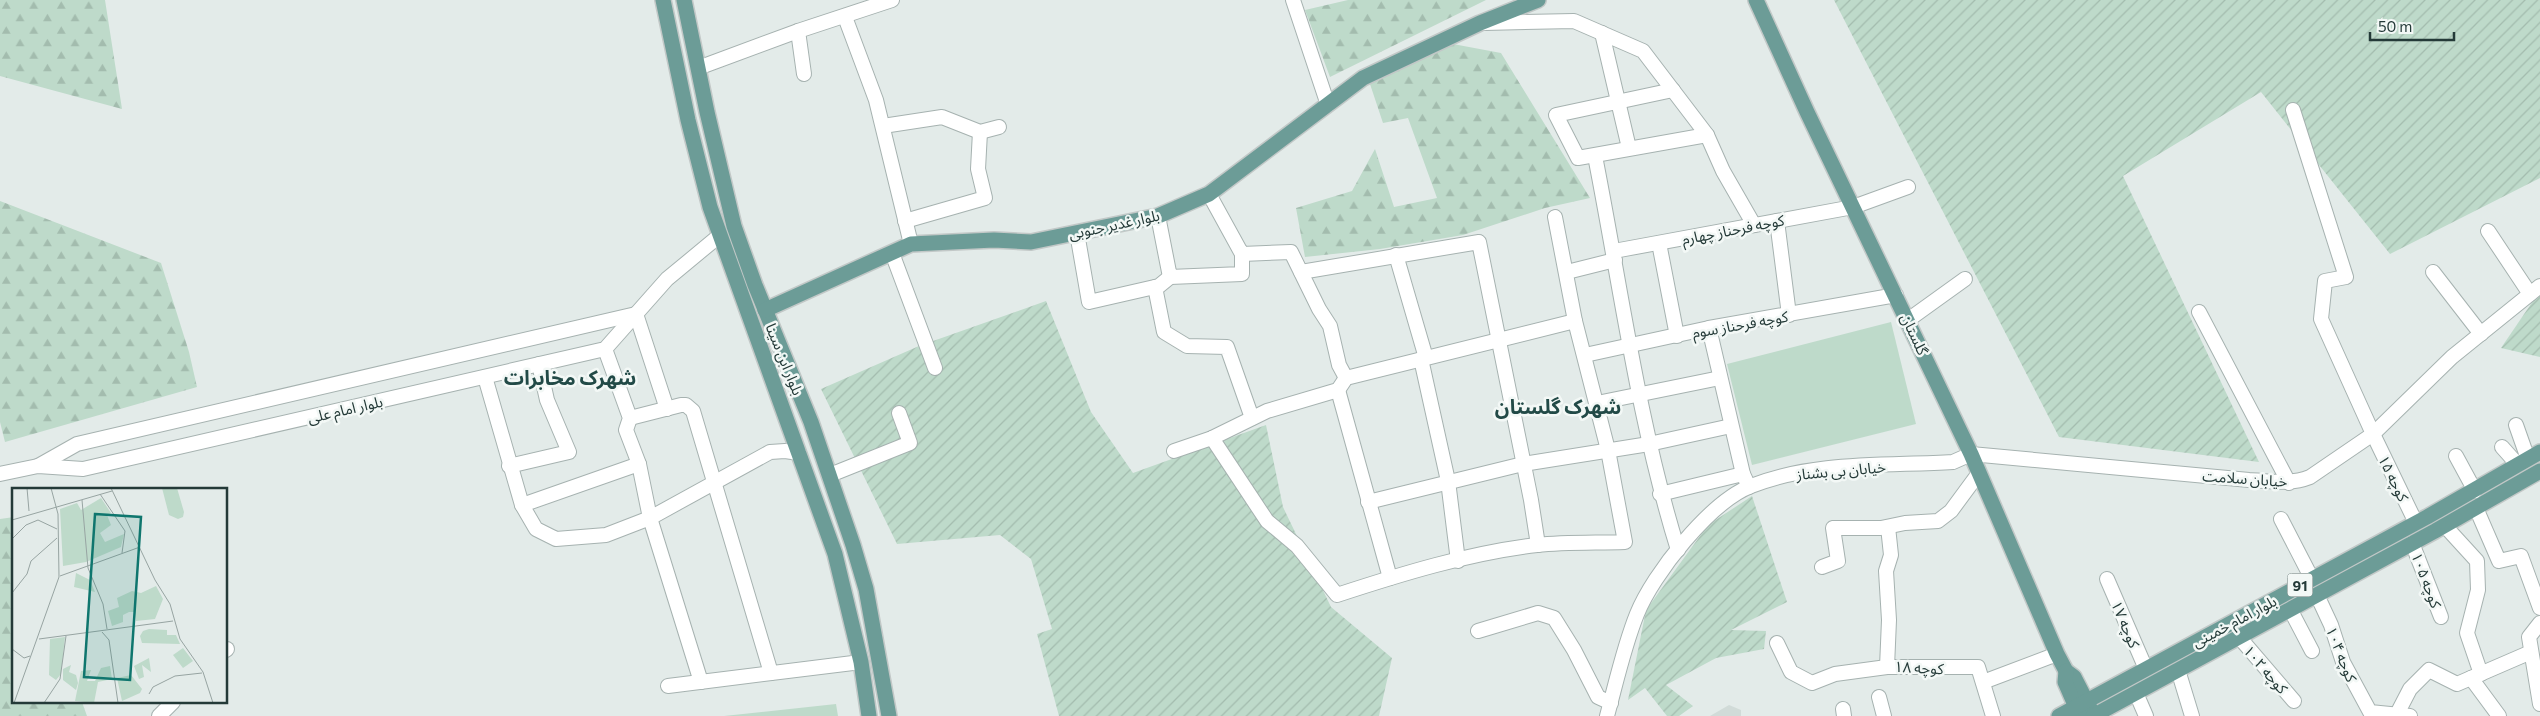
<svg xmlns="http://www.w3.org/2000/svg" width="2540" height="716" font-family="Commissioner,'Noto Sans Arabic',sans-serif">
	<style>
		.built { fill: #d1dbd8 }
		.forest { fill: url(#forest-firs) }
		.garden { fill: url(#garden-furrows) }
		.pitch { fill: #bedaca }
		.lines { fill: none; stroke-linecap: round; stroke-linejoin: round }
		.minor-casing { stroke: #a6b2b0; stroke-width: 16 }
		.major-casing { stroke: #c2c8c7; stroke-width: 18 }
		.minor { stroke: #fff; stroke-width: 14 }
		.major { stroke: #6c9c97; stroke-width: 15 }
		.labels { text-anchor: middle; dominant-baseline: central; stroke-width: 5; stroke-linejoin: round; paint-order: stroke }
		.shield { fill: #f3f8f6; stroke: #627371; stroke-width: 1 }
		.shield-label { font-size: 14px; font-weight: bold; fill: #243a38 }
		.street-label { font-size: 15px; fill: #243a38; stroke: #f3f8f6 }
		.district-label { font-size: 20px; font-weight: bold; fill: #224a47; stroke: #f3f8f6 }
		.inset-road { fill: none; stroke: #97a4a2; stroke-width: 1 }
		.view { fill: #0f766e; fill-opacity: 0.15; stroke: #0f766e; stroke-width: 2.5 }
		.inset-edge { fill: none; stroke: #243a38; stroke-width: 2.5 }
	</style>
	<defs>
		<pattern id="forest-firs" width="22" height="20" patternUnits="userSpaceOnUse" patternTransform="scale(1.25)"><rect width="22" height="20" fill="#bedaca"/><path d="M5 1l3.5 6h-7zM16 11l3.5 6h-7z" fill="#a3bcae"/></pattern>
		<pattern id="garden-furrows" width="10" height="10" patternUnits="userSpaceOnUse" patternTransform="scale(1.25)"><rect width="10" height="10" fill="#bedaca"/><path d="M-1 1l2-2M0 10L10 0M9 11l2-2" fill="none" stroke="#a3bcae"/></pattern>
	</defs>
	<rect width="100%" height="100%" fill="#e3ebe9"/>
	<path class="built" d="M1729,705L1741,710V716H1710Z"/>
	<g class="forest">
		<path d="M0,0H105L122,109L0,76Z"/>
		<path d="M1348,0H1486L1330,77L1305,10Z"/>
		<path d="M1453,44L1501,53L1590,198L1545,208L1463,235L1380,249L1305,257L1296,208L1352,191L1375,149L1394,207L1437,198L1408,118L1383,123L1370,84Z"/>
		<path d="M0,201L161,263L189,352L197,387L5,442L0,422Z"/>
		<path d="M14,517V702H82L87,716H0V519Z"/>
	</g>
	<g class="garden">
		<path d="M1834,0H2540V178L2390,254L2261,92L2123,176L2259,462L2059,437Z"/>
		<path d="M2540,295V357L2501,348L2533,301Z"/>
		<path d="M1046,301L1091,412L1133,473L1266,425L1283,507L1331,607L1392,658L1379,716H1059L1037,634L1052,629L1031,559L1000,535L897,544L821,389L919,346Z"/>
		<path d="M1752,496L1787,602L1731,630L1766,631L1764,649L1716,658L1666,685L1693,706L1679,716H1667L1645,688L1628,700L1646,610L1708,525Z"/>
	</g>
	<g class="pitch">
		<path d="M1891,322L1916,424L1752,465L1727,364Z"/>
		<path d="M836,704L838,716H724Z"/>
	</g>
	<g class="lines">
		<defs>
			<g id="minor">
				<path d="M1293,0L1328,105"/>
				<path d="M845,17L876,100L911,244"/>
				<path d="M1484,23L1574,21L1643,51L1707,135L1723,171L1754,225"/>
				<path d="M798,31L804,74"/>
				<path d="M1602,33L1629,148"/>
				<path d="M698,68L798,31L892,0"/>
				<path d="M1673,90L1556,115L1578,158L1707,135"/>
				<path d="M2293,110L2346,277L2325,281L2321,319L2373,434L2416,523"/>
				<path d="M883,126L942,117L980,132L999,127"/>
				<path d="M1595,156C1621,288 1638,421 1678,550"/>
				<path d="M1209,194L1242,254L1291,252L1319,309L1330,326L1339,365L1346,378"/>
				<path d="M1158,216L1170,277L1242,274V254"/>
				<path d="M905,221L985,198L978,169L980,132"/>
				<path d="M1777,221L1789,315"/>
				<path d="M2488,231L2530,294"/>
				<path d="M1077,233L1089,302L1159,286L1170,277"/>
				<path d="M1659,243L1677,336"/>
				<path d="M1614,251L1853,207L1908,187"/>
				<path d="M892,253L935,368"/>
				<path d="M1396,255L1426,358"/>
				<path d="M1301,272L1479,242L1531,500L1538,545"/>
				<path d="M1567,272L1615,260"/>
				<path d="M2433,272L2481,334"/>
				<path d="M1155,287L1164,332L1187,346L1227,347L1252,418"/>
				<path d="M2199,312L2289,483"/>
				<path d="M636,314L667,409"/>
				<path d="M1908,320L1965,279"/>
				<path d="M1709,328L1743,474L1749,487"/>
				<path d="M605,349L630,418L626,430L639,464L650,518L701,682"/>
				<path d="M1585,355L1709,328L1896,295"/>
				<path d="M1421,359L1448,481L1458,561"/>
				<path d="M485,377L522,505L536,529L556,539L606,535L650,518L770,452L785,451L799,453"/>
				<path d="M1338,390L1390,578"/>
				<path d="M1597,403L1720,378"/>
				<path d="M630,418L681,405H686L693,411L771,673"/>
				<path d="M2516,425L2528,459"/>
				<path d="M1212,438L1267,521L1297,546L1337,595C1401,574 1469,553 1537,545C1565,542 1596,543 1625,542L1608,450L1575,321L1555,217"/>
				<path d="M2502,447L2518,465"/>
				<path d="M1174,451L1212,438L1267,411L1338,390L1346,378L1575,321"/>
				<path d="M2456,456L2475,491"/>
				<path d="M38,466L77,444L636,314"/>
				<path d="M509,466L569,452L547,400L539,364"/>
				<path d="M0,474L38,466L83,469L605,349L667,279L719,236"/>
				<path d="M830,475L910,443L899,413"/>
				<path d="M1660,494L1743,474"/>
				<path d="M1368,502L1523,464L1649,444L1731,426"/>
				<path d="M522,505L639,464"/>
				<path d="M2476,508L2499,561L2521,556L2540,608"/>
				<path d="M2281,519L2312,579"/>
				<path d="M2445,526L2477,561L2478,590L2467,633L2481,674"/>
				<path d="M1888,527L1891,555L1886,571L1889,620L1887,667H1978L1993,716"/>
				<path d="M2412,543L2441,617"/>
				<path d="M1822,567L1838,561L1833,528H1881L1905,523L1938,521L1951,511L1979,473"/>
				<path d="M2107,579L2146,669"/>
				<path d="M2317,595L2331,625L2343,662L2370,712L2410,716"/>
				<path d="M2290,609L2312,651"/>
				<path d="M2540,623L2529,637L2540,704"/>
				<path d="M1478,631L1538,613L1554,618L1574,650L1598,697L1611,703"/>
				<path d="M2239,637L2294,701"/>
				<path d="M1777,643L1791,672L1812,683L1835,674L1887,667"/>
				<path d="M226,650L227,649"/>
				<path d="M2178,670L2192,716"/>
				<path d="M2471,678L2499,716"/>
				<path d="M1983,682L2057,654"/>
				<path d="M668,686L861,662"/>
				<path d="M2136,693L2146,716"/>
				<path d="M1879,697L1884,716"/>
				<path d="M1843,709L1844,716"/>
				<path d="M159,716L173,702"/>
				<path d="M1607,716C1616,683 1624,646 1637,614C1653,574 1710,502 1751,486C1814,461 1887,466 1953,462L1971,454L2249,480C2270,481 2290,485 2310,477L2373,434L2452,357L2540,286"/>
				<path d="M2396,716L2410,689L2429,670L2457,684L2531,652"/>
			</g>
			<g id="major">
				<path d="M663,0L688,120L710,207L835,554L861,662L869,716"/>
				<path d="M684,0L707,112L734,226L755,285L811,422L853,545L866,589L889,716"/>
				<path d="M1756,0L1807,112L1971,454L2057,654L2066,671L2074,677L2094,716"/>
				<path d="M765,310L911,244L994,240L1031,242L1158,216L1209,194L1363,78L1480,23L1538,0"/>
				<path d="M2066,671L2065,682L2079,714"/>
				<path d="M2059,716L2427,517L2540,452"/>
				<path d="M2093,716L2435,531L2540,471"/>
			</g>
		</defs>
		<use href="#minor" class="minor-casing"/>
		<use href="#major" class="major-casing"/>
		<use href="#minor" class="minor"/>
		<use href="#major" class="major"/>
	</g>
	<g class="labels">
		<rect class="shield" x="2287.5" y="573.5" width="25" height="23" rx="4"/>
		<g class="shield-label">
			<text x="2300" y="585">91</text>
		</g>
		<g class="street-label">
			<text transform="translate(1114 224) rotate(-12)">بلوار غدیر جنوبی</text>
			<text transform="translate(1733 229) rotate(-11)">کوچه فرحناز چهارم</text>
			<text transform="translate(1740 324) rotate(-10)">کوچه فرحناز سوم</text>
			<text transform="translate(1915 334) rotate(65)">گلستان</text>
			<text transform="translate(785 359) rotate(68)">بلوار ابن سینا</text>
			<text transform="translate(345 409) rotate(-13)">بلوار امام علی</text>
			<text transform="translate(1841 470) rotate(-5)">خیابان بی بشناز</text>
			<text transform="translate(2245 478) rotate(4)">خیابان سلامت</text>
			<text transform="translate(2394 478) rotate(64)">کوچه ۱۵</text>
			<text transform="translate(2427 580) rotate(69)">کوچه ۱۰۵</text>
			<text transform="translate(2234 621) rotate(-28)">بلوار امام خمینی</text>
			<text transform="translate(2126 624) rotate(67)">کوچه ۱۷</text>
			<text transform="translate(2342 654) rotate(68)">کوچه ۱۰۴</text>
			<text transform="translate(1919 667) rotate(3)">کوچه ۱۸</text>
			<text transform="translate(2266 669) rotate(49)">کوچه ۱۰۲</text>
		</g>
		<g class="district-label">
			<text x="570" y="377">شهرک مخابرات</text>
			<text x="1558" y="406">شهرک گلستان</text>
		</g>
	</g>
	<g transform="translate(12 488)">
		<rect width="215" height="215" fill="#e3ebe9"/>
		<path d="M64,85L78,92L83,104L62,99ZM53,149L49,186L44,192L37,187L38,151ZM59,177L57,184L64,187L66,195L64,202L51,192V181ZM98,178L100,191L86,194L82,215L63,213L69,183L79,182L75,193H83L89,180ZM119,187L130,201L128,205L110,213L105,190Z" fill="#bedaca"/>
		<path d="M165,0L172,24L171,29L166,31L157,27L150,0ZM137,141L155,142V147H164L168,156L130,155L128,148L131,143Z" fill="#bedaca"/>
		<path d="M89,10L99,25L95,27L99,37L88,45L93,54L112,46L109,59L74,74L51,78L48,21L65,15L69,22ZM144,98L151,111L143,131L124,133L123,124H117L111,127V134L100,138L96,123L107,119L105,110L120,103L129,105ZM137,170L139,184L130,177L132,189L127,191L122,178Z" fill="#bedaca"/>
		<path d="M171,160L181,173L171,180L161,167Z" fill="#bedaca"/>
		<path class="inset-road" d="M15,0L17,23M99,0L143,92L158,116L168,151L191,184L201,215M88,6L113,43L110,65M70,12L76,80L91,116L95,141M0,32L100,3M0,51L14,37L26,32L45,41M48,88L128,59M0,105L15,86L19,73L45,50M90,144L97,152L106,215M27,151L161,133M0,161L12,170L18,168M137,206L141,199L163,188L190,185M2,215L47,89L46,26L39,0M32,215L48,191L54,148"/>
		<path class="view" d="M83,26L129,29L118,192L72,189Z"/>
		<rect width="215" height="215" class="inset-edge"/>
	</g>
	<path d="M2370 32v8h84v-8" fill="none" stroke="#243a38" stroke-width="2.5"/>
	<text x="2378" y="32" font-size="15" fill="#243a38" stroke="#f3f8f6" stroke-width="4" paint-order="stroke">50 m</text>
</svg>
